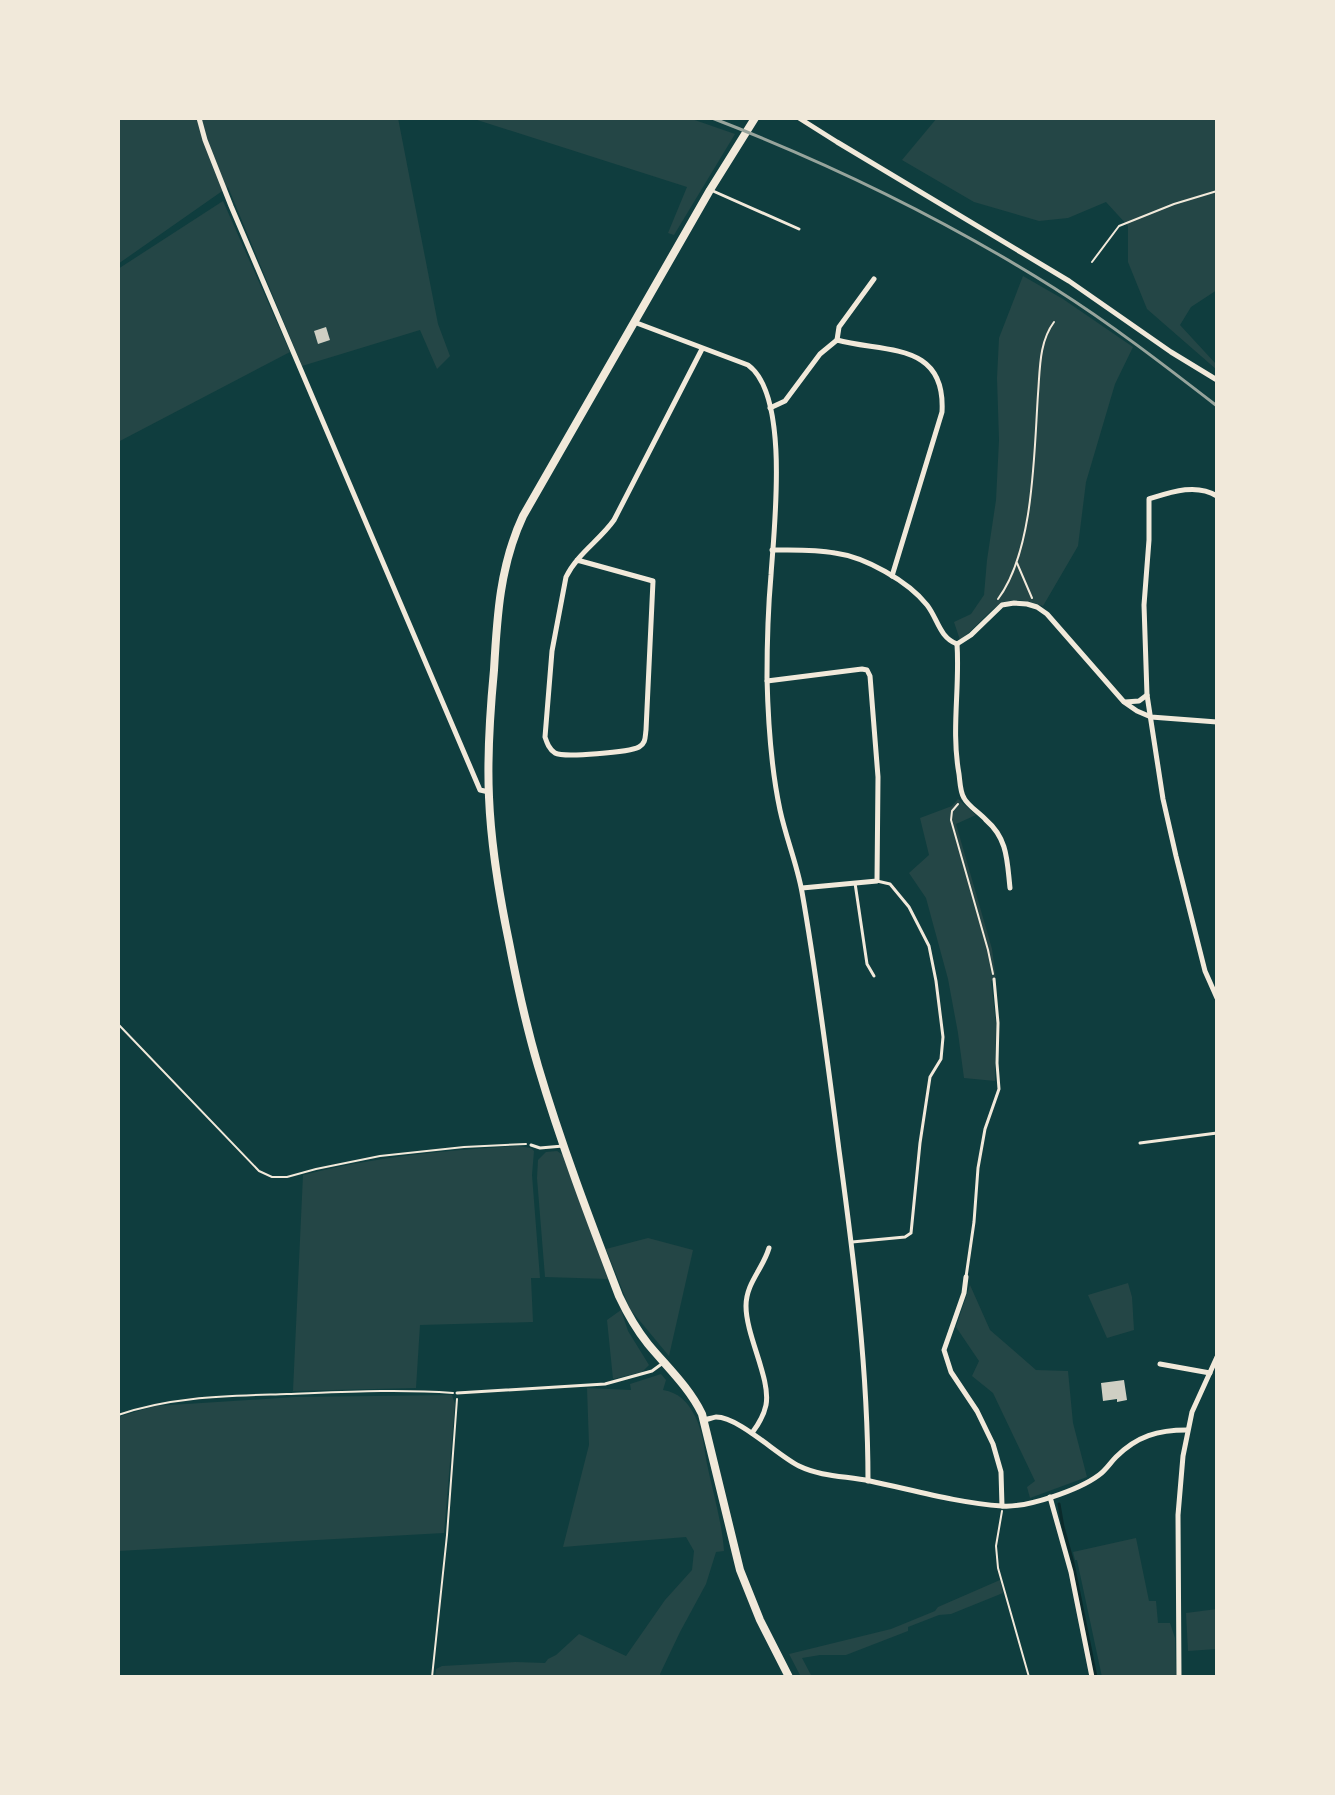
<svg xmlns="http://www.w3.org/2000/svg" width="1335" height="1795" font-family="Arial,sans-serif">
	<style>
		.green { fill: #244646 }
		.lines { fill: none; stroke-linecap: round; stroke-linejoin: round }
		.stream { stroke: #0a2a2b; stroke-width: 3 }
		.building { fill: #cfcfc3 }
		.path { stroke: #f1e9da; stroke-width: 2 }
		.service { stroke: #f1e9da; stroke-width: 3 }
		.minor { stroke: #f1e9da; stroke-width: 5 }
		.secondary { stroke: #f1e9da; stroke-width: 8 }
		.rail { stroke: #97a49c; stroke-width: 3 }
	</style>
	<rect width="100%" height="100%" fill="#0f3d3e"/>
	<g class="green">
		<path d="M118,118H398L438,324L450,356L437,369L420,330L302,366L228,187L118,264Z"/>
		<path d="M471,118H689L735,134L674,235L668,233L687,187Z"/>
		<path d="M937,118H1217V290L1191,307L1180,325L1216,364L1217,370L1147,309L1128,262V226L1106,202L1068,218L1039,221L974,202L902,160Z"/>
		<path d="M223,201L290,352L118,442V269Z"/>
		<path d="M1023,276L1063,299L1133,347L1115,384L1086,482L1078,546L1043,606C995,589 995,613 960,640L954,622L971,614L984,595L987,560L996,500L999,440L997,378L999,338Z"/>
		<path d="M958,799L976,815L956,824L992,949L996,979L991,981L996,1024L995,1081L964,1078L958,1033L948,979L926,898L909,873L929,855L920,818L952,806Z"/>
		<path d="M518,1146L531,1148L534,1151L532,1175L540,1278H531L533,1322L420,1325L416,1388L293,1391L303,1175C373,1157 445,1150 518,1146Z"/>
		<path d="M557,1151L563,1155L608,1279L545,1277L537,1178L538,1160L546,1152Z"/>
		<path d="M648,1238L693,1250L669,1356L630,1309L606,1249Z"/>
		<path d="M1128,1283L1132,1297L1134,1330L1107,1338L1088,1295Z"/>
		<path d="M970,1285L990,1330L1036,1370L1068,1371L1073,1423L1087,1477L1030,1498L1027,1487L1035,1481L993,1393L972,1376L979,1361L956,1327Z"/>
		<path d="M621,1310L628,1331L649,1365L642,1372L613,1379L607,1320Z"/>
		<path d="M661,1374L666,1380L663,1390C679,1393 687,1401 695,1416C703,1432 704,1448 707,1464C713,1493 722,1522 724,1551L716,1552L706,1584L680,1632L660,1674V1677H435L436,1669L442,1666L515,1662L545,1663L548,1659L556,1655L579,1634L626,1656L665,1600L692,1570L694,1551L686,1537L563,1547L589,1445L587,1388L631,1390L630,1384Z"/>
		<path d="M452,1395L455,1404L444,1533L118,1551V1417L155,1406L295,1397Z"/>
		<path d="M1136,1538L1149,1601H1156L1158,1623H1170L1175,1638L1176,1677H1102L1077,1560H1075L1073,1552Z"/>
		<path d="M1000,1580L1003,1593L951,1614L939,1615L908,1627V1631L846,1655H820L802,1658L812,1677H801L789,1654L891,1629L935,1611L938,1607Z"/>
		<path d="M1217,1609V1649L1188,1651L1186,1613Z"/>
	</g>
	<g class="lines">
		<path class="stream" d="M1059,1504L1063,1527L1073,1563L1096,1677"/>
	</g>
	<g class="building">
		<path d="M326,327L330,340L318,344L314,331Z"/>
		<path d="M1124,1380L1127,1400L1117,1402V1399L1103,1401L1101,1383Z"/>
	</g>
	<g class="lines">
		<g class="path">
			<path d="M1092,262L1119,226L1174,204L1217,191"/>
			<path d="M1017,563L1032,598"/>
			<path d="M998,599C1034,551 1034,453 1038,394C1040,369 1039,342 1054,322"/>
			<path d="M958,804L952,811L951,820L988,950L993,974"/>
			<path d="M118,1024L259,1171L272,1177H287L316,1169L380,1156L464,1147L526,1144"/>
			<path d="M118,1415C172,1396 230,1396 287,1394C343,1392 398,1389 453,1393"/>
			<path d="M1002,1511L996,1546L998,1568L1029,1677"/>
			<path d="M432,1677L447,1535L457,1399"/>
		</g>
		<g class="service">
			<path d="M713,191L799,229"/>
			<path d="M855,883L867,964L874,976"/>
			<path d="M1140,1143L1217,1133"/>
			<path d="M531,1145L540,1148L563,1146"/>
			<path d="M852,1242L905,1237L911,1233L920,1143L930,1077L941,1059L943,1037L936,981L929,946L909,907L890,884L877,881"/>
			<path d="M966,1277L974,1222L978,1168L985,1129L999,1089L997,1063L998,1023L994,979"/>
			<path d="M457,1393L605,1384L652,1371L663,1363"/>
		</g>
		<g class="minor">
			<path d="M199,118L205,140L231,206L480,790L489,792"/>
			<path d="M799,118L837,142L1069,281L1171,352L1217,380"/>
			<path d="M634,322L748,365C790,395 774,528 771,575C768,609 767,643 767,678C768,721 771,768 780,810C786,838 797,864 802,892C817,977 828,1064 839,1150C854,1260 868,1370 868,1481"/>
			<path d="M837,340L839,327L874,279"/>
			<path d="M770,408L785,401L820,354L837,340C884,353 946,341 942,412L892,576"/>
			<path d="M1217,496C1196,483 1171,492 1149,499V540L1144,605L1147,695L1163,799L1176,856L1205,971L1217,998"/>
			<path d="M772,550C793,550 814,549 835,553C865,557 908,581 927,605C938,619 939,637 957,644"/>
			<path d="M577,560L653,581L646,730C645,737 646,743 639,747C630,752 564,758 555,753C549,749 547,743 545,737L552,651L566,577C577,554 600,540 614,520L702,349"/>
			<path d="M957,644L971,635L1002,605L1014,603L1027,604L1037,607L1047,614L1124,702L1137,711L1151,717L1217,722"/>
			<path d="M957,644C960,688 951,730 959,774C960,781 960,792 964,798C968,806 980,813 986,820C1008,839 1007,861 1010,888"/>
			<path d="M767,681L862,669L867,670L870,676L878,777L877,881L802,888"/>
			<path d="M1125,702L1139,701L1147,695"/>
			<path d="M966,1277L964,1293L944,1350L951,1372L977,1411L993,1444L1001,1472L1002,1506"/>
			<path d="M1160,1364L1210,1373"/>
			<path d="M704,1420C705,1420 715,1417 716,1417C739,1417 777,1455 799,1466C822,1477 846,1476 870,1481C913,1490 958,1503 1002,1506C1027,1508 1079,1490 1099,1475C1106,1470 1110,1463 1116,1457C1137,1436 1158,1430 1187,1430"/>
			<path d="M752,1433C758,1425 764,1415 766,1405C771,1379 746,1336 746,1306C746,1283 763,1269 769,1248"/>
			<path d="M1050,1497L1071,1572L1092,1677"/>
			<path d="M1179,1677L1178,1515L1183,1456L1192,1412L1217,1357"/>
		</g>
		<path class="secondary" d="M755,118L710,190L523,516C500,565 497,616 494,670C490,712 487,755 489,797C491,846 499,894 509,942C517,984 526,1025 538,1066C561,1144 590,1220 619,1296C627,1313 636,1329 648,1344C667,1367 689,1387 702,1414L740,1570L760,1620L789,1677"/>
		<path class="rail" d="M712,118C831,164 946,220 1054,288C1111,324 1164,365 1217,406"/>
	</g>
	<rect width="1335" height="1795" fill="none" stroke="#f1e9da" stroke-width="240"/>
</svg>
